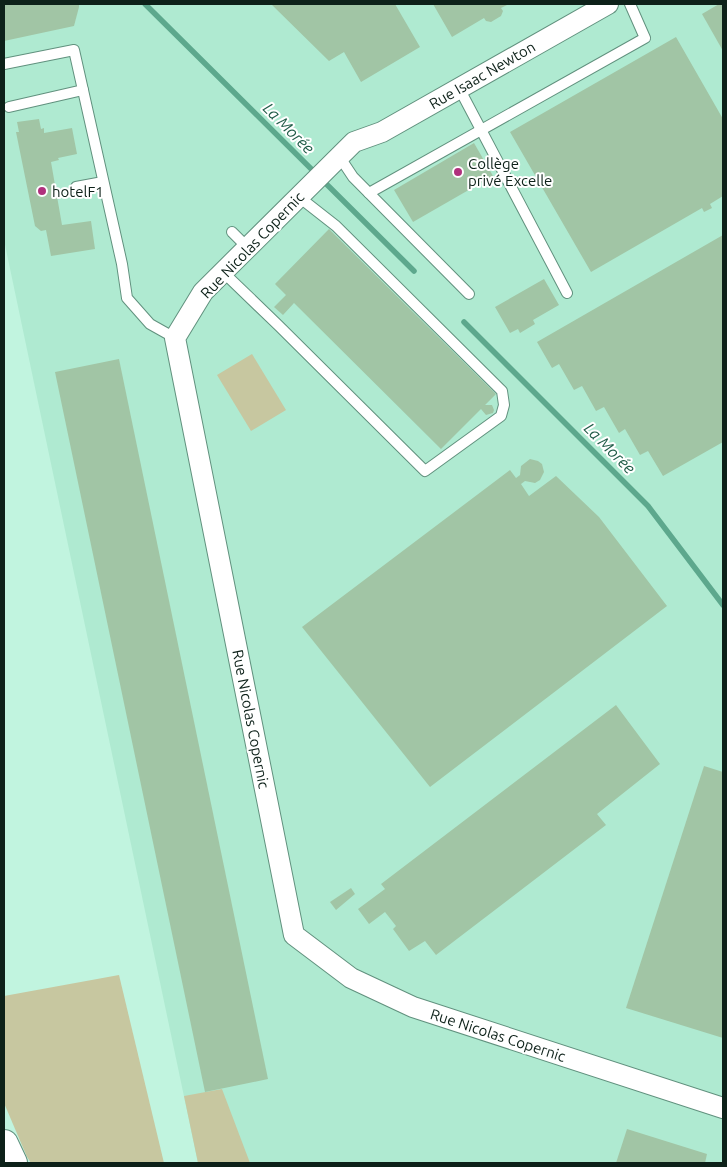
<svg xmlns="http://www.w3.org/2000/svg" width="727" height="1167" font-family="Ubuntu,sans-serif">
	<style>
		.built { fill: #afead1 }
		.green { fill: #c7c7a0 }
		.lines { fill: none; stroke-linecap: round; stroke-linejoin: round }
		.stream { stroke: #5da88d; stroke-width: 5.5 }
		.building { fill: #a1c5a5 }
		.service-casing { stroke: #61917e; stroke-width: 12 }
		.minor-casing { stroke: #61917e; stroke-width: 22 }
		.motorway-casing { stroke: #61917e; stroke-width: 30 }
		.service { stroke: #fff; stroke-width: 10 }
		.minor { stroke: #fff; stroke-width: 20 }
		.motorway { stroke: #fff; stroke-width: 28 }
		.poi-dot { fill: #b0307d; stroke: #fff; stroke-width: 2 }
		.labels { text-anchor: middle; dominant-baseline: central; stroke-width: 4; stroke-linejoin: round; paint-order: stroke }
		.street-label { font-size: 15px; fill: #0d2119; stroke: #fff }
		.poi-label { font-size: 15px; fill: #0d2119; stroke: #fff; text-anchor: start }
		.water-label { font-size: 16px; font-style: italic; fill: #215c48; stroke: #fff }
	</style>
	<rect width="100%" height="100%" fill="#c1f4df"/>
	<path class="built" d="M4,4H723V1163H198L4,240Z"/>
	<g class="green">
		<path d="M252,354L286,410L251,431L217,375Z"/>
		<path d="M119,975L164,1163H31L27,1157L4,1103V996Z"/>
		<path d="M222,1089L250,1163H198L184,1096Z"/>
	</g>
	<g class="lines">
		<g class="stream">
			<path d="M145,4L414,271"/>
			<path d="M464,322L648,506L723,605"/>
		</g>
	</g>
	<g class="building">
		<path d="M4,4H79V7L74,26L4,41Z"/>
		<path d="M271,4H395L420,47L361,82L344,52L329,61Z"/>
		<path d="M433,4H509L501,8L503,11L501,16L491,22L486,21L484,18L452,37Z"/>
		<path d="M719,4H723V51L702,14Z"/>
		<path d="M676,37L723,119V196L710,204L712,208L704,212L702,208L591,272L510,132Z"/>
		<path d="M39,119L41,129L44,128V133L72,128L77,154L58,158L59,160L51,162L62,225L91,221L95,249L51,256L46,230L41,231L35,226L16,132H19L17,122Z"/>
		<path d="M474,143L493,176L413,222L394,190Z"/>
		<path d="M329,229L496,394L485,405H492L494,410L493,413L486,415L481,409L441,449L294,303L283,315L274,307L286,295L275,284Z"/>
		<path d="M723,235V442L663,476L648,451L640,455L625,429L619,433L604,407L596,411L582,386L574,390L559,364L552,368L537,342Z"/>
		<path d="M544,279L559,305L533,320L535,324L520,333L518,329L510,333L495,307Z"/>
		<path d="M119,359L268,1079L205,1092L55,372Z"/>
		<path d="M530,459L538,461L542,464L544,472L540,480L535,483L525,481L521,484L529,496L556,476L599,517L667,606L430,787L302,627L510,470L516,478L520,475L521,466Z"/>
		<path d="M616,705L660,764L597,814L606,825L436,955L425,941L409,951L393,929L396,926L385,912L369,924L358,909L385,889L381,884Z"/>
		<path d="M704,766L723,772V1038L626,1008Z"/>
		<path d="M351,888L355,894L336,910L330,902Z"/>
		<path d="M627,1129L707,1154L705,1163H616Z"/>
	</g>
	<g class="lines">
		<defs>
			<g id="service">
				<path d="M4,64L74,50L122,264L127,298L150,324L175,338"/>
				<path d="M459,88L567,293"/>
				<path d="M9,107L83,90"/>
				<path d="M339,156L353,177L469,294"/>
				<path d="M76,187L103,182"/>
				<path d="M369,193L645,38L630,4"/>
				<path d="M232,232L248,248"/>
				<path d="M223,272L278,325L425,471L501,416L504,405L502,391L336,226L299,197"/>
			</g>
			<path id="minor" d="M608,4L382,132L354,142L203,292L175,338L294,935L351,978L413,1007L723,1108"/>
			<path id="motorway" d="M4,1144L13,1163"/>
		</defs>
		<use href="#service" class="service-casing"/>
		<use href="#minor" class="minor-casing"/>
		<use href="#motorway" class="motorway-casing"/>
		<use href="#service" class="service"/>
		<use href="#minor" class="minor"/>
		<use href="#motorway" class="motorway"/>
	</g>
	<g class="poi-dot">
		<circle cx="458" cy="172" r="5"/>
		<circle cx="42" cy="191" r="5"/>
	</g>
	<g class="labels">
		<g class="street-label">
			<text transform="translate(482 75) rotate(-30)">Rue Isaac Newton</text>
			<text transform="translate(252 245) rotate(-46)">Rue Nicolas Copernic</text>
			<text transform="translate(251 719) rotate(79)">Rue Nicolas Copernic</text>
			<text transform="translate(498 1035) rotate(18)">Rue Nicolas Copernic</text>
		</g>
		<g class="poi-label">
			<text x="468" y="163">Collège<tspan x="468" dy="17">privé Excelle</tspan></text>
			<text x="52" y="191">hotelF1</text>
		</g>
		<g class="water-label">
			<text transform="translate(289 128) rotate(45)">La Morée</text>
			<text transform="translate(610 448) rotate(45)">La Morée</text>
		</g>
	</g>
	<rect width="727" height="1167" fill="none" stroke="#0d2119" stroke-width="10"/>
</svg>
